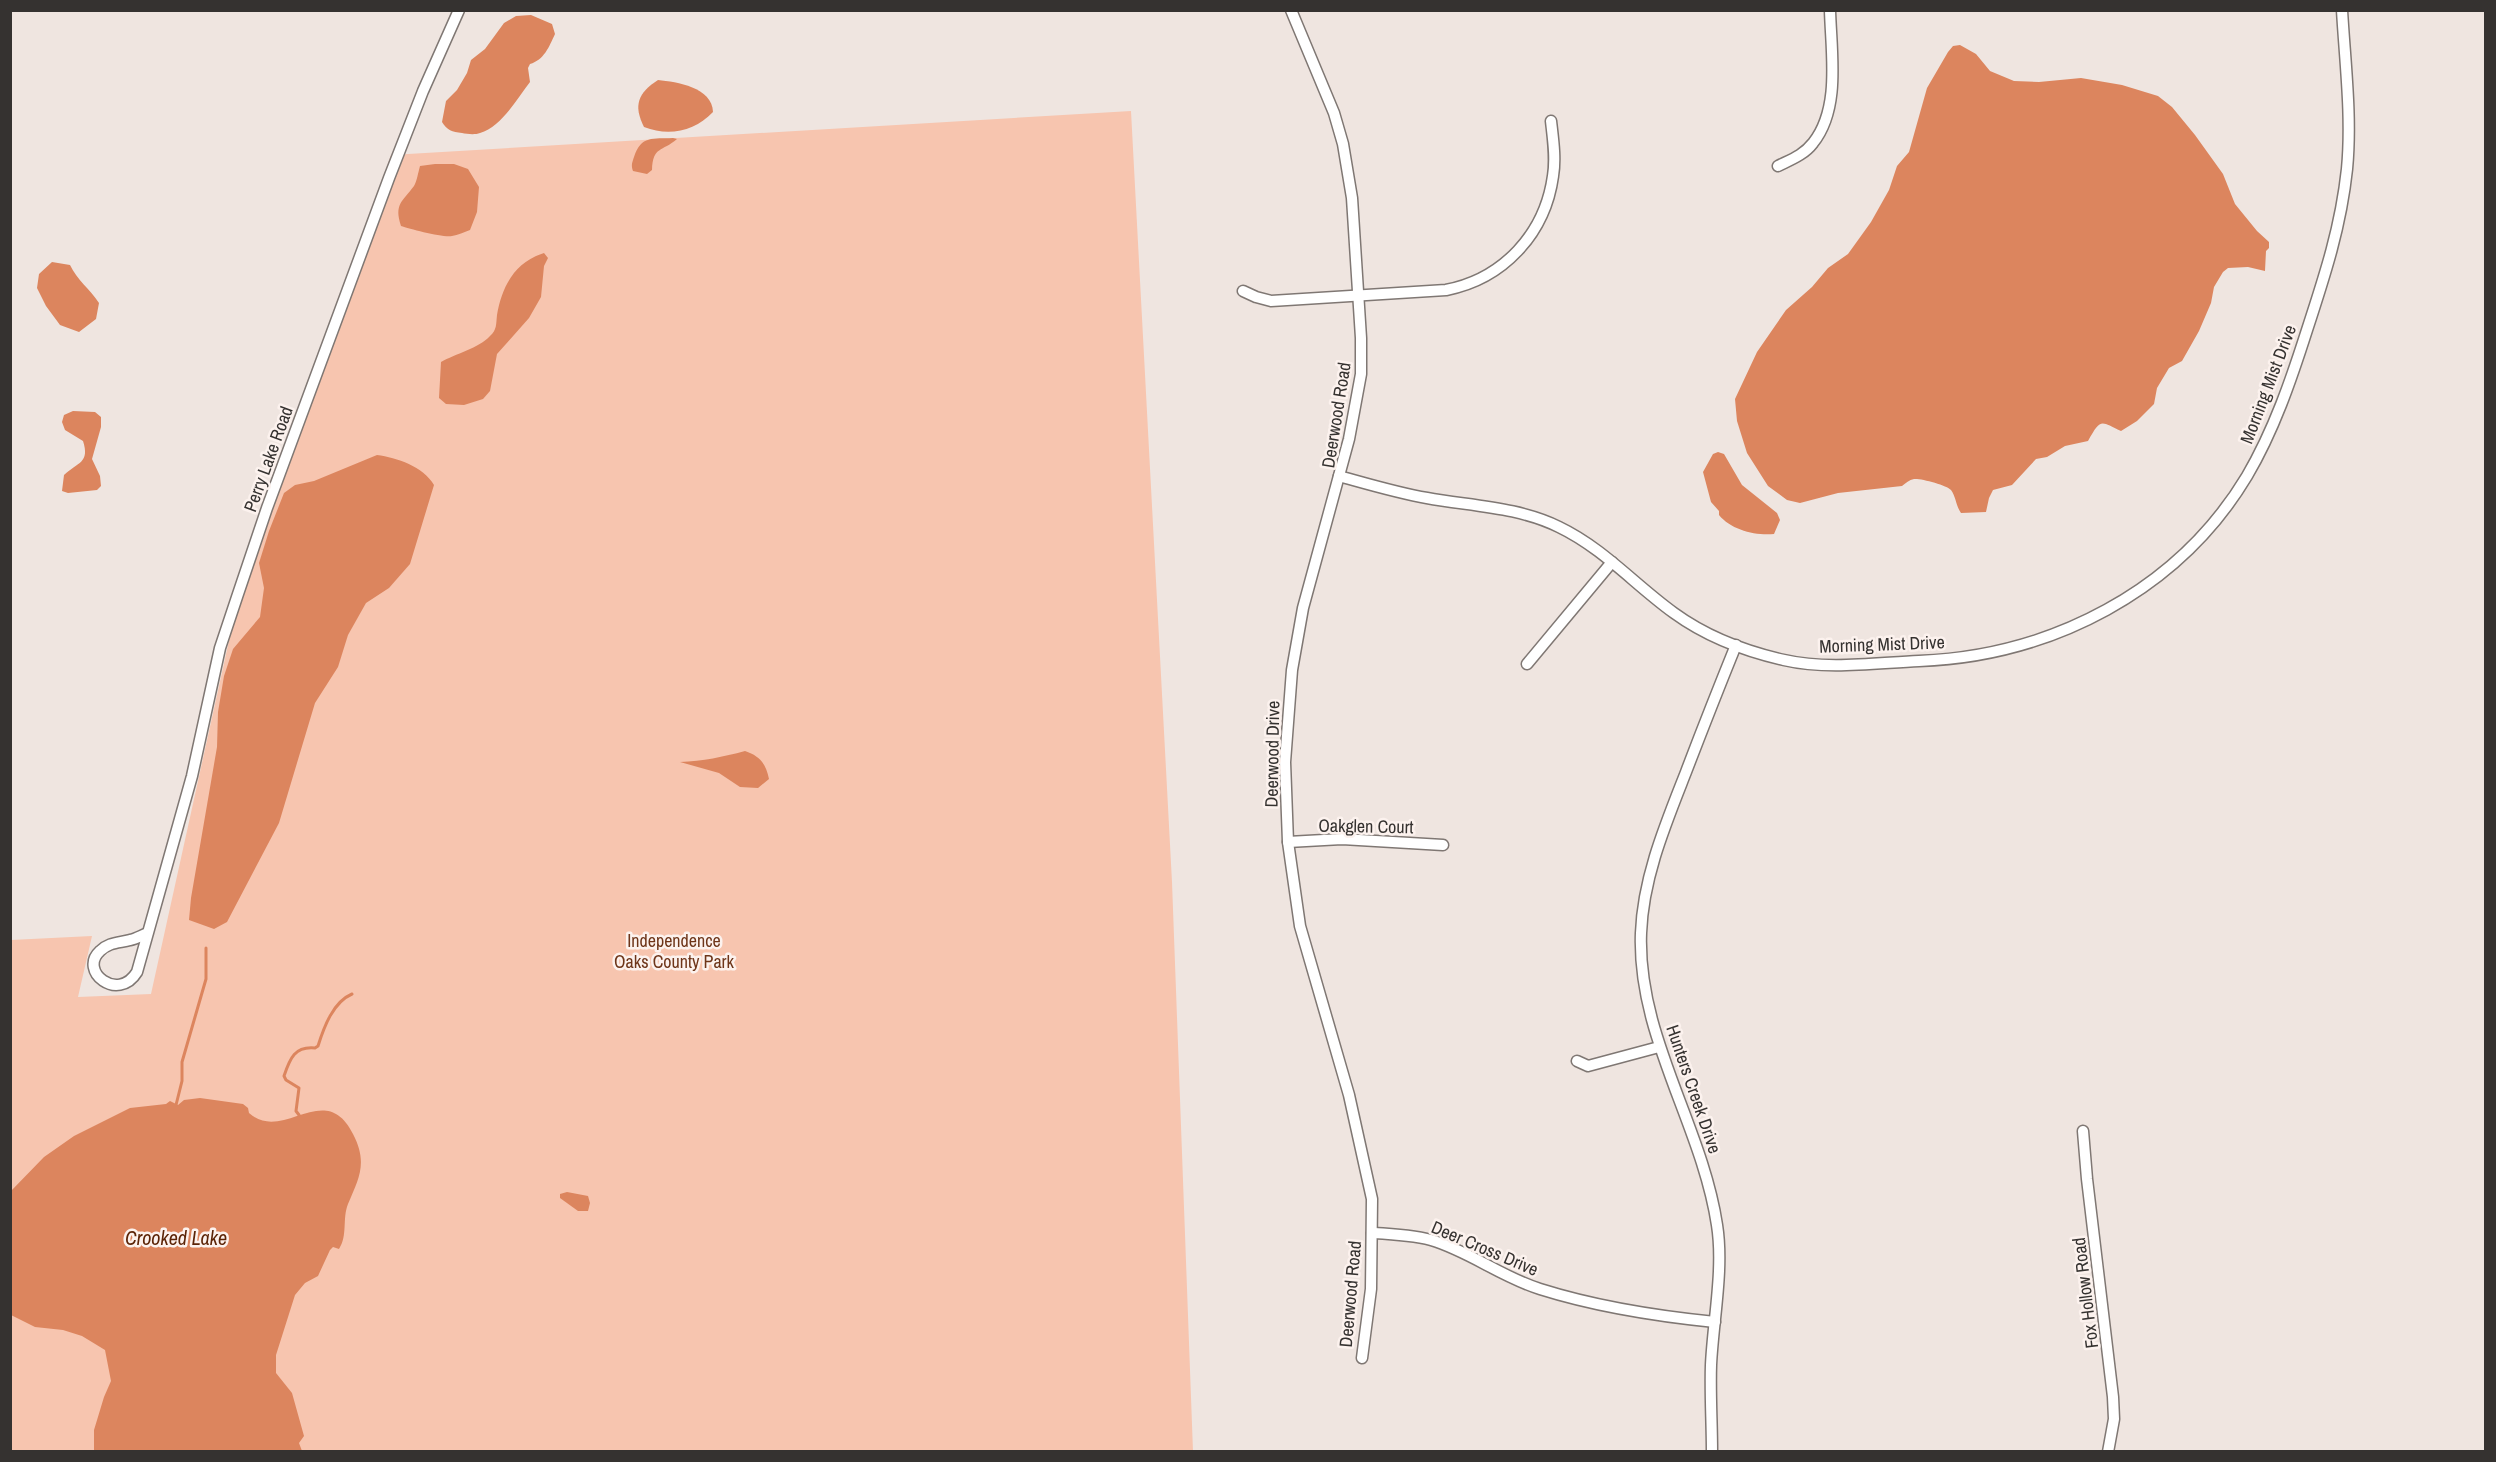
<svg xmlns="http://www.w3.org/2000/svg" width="2496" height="1462" font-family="'Archivo Narrow',sans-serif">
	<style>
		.green { fill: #f7c5af }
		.water { fill: #dc855e }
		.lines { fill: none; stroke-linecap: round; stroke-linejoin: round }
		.stream { stroke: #dc855e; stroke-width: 3 }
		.minor-casing { stroke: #7f7773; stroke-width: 13 }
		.minor { stroke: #fff; stroke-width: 10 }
		.labels { text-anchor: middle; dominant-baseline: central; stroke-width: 5; stroke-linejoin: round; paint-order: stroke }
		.street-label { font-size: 18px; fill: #353230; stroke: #fcf2ee }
		.park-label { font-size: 18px; fill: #6e3519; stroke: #fcf2ee }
		.water-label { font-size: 20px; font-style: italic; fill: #5c2407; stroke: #fcf2ee }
	</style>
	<rect width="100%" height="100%" fill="#efe5e0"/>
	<path class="green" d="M1131,111L1172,882L1193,1451L11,1452V940L92,936L78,997L151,994L234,618L391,155Z"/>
	<g class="water">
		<path d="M531,15L552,24L555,34C549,47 544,60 530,64L528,68L530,82C517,99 501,127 480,133C475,135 467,134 462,133C452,132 447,130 442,122L446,101L457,90L467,73L471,60L485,49L504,23L516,16Z"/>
		<path d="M1960,45L1976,54L1990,71L2014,81L2039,82L2081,78L2122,85L2158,96L2172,107L2195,135L2223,174L2235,204L2257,231L2269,242V248L2266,251L2265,271L2248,267L2228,268L2223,272L2214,287L2211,303L2199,331L2182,361L2169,368L2157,388L2154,404L2137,421L2121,431C2100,421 2101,418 2088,441L2065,446L2047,457L2036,459L2012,485L1993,490L1989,498L1986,512L1961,513C1956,506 1956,497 1951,490C1947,485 1920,478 1914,479C1909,480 1906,483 1902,486L1838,493L1800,503L1787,500L1768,486L1747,453L1737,421L1735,399L1757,352L1786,310L1812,287L1828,268L1848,254L1871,222L1889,190L1897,166L1909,152L1927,88L1948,52L1953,46Z"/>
		<path d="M658,80C677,82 712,87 713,112C695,131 669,137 644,127C633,105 638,93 658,80Z"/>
		<path d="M673,138L677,139C662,152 653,146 652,170L647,174L633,171C631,165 632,163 634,157C641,135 653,139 673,138Z"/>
		<path d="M435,164H454L468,169L479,187L477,212L470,230C464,232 458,235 452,236C444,238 410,229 401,226C394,204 402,202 414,186C417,181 418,173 420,166Z"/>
		<path d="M544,253L548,258L544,266L541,297L529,318L497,354L490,391L483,399L464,405L446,404L439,398L441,362C455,354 479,348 490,336C497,330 496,324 497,315C502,286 515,262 544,253Z"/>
		<path d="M52,262L70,265C77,280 90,289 99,303L96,319L79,332L60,325L46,306L37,288L39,274Z"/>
		<path d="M73,411L95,412L101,417V427L92,459L100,476L101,486L97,490L68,493L62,491L64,475C78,462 90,463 83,441L65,430L62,422L64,415Z"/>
		<path d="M1718,452L1724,454L1742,485L1777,513L1780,520L1774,534C1756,536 1731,530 1719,515V511L1711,502L1703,472L1713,454Z"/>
		<path d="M377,455C397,458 423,466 434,485L410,564L389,588L366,603L348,635L338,667L315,703L279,823L227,922L214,929L189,920L191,898L217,747L218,712L224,676L233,649L260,617L264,588L259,563L269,531L284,493L295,485L314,481Z"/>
		<path d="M745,751C760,756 766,764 769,779L758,788L740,787L719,773L680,762C703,761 723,757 745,751Z"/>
		<path d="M200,1098L243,1104L248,1108L249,1113C283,1144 325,1078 353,1134C368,1163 359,1178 348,1204C342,1219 348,1235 339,1249L333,1247L330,1250L318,1276L305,1283L295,1295L276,1355V1373L292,1393L304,1436L299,1443L302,1451H94V1430L104,1397L111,1381L105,1350L82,1336L63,1330L35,1327L11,1315V1191L44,1157L74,1136L130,1108L166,1104L170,1101L178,1105L184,1100Z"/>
		<path d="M567,1192L588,1196L590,1203L588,1211H578L560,1198V1194Z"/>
	</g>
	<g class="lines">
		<g class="stream">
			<path d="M176,1105L182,1081V1062L206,979V948"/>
			<path d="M299,1115L296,1111L299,1088L286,1080L284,1076C290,1058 295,1046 315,1048L318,1046C324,1027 333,1002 352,994"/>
		</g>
		<defs>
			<g id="minor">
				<path d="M1291,10L1334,113L1343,144L1352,198L1361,338V374L1349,439L1303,608L1292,670L1285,762L1288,842L1300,926L1349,1095L1372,1199L1371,1289L1362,1358"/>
				<path d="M1778,166C1790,160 1804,155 1813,143C1841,108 1831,52 1830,10"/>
				<path d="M1243,291L1256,297L1271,301L1446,290C1503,279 1545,234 1553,176C1556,158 1553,139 1551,121"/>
				<path d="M1339,476C1368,484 1398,493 1427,498C1471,506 1519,507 1559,527C1603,548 1635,585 1674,613C1707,637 1744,651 1784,660C1827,670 1875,663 1919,661C2051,656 2178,591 2247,476C2274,430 2291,380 2307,330C2325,275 2341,226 2347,169C2352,117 2345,62 2342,10"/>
				<path d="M1527,664L1612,562"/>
				<path d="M1288,842L1342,839L1443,845"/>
				<path d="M148,933C142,935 136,939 130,940C119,943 109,942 100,951C78,971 118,1003 137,972L192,776L220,648L237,597L267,508L389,178L423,91L459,10"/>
				<path d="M1577,1061L1588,1066L1659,1047"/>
				<path d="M2083,1131L2087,1179L2113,1397L2114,1419L2108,1452"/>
				<path d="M1372,1233C1391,1234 1412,1235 1431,1240C1469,1251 1501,1277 1540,1289C1597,1307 1655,1316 1715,1322"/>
				<path d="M1712,1452C1712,1423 1710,1394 1711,1365C1713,1321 1724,1269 1717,1225C1702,1125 1637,1036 1641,933C1643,877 1666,823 1686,772C1702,730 1719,687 1736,645"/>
			</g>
		</defs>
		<use href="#minor" class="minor-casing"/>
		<use href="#minor" class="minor"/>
	</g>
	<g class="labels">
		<g class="street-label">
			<text transform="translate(2268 384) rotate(-69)">Morning Mist Drive</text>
			<text transform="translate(1336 415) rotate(-81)">Deerwood Road</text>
			<text transform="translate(268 459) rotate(-70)">Perry Lake Road</text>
			<text transform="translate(1882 644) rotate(-2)">Morning Mist Drive</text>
			<text transform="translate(1272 754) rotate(-89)">Deerwood Drive</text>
			<text transform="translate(1366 826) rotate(1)">Oakglen Court</text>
			<text transform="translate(1694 1089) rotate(71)">Hunters Creek Drive</text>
			<text transform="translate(1485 1248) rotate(23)">Deer Cross Drive</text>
			<text transform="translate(2085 1293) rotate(-97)">Fox Hollow Road</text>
			<text transform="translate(1350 1294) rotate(-85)">Deerwood Road</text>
		</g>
		<g class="park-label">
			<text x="674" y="940">Independence<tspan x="674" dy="21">Oaks County Park</tspan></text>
		</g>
		<g class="water-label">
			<text x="176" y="1237">Crooked Lake</text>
		</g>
	</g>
	<rect width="2496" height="1462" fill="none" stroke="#353230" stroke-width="24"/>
</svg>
